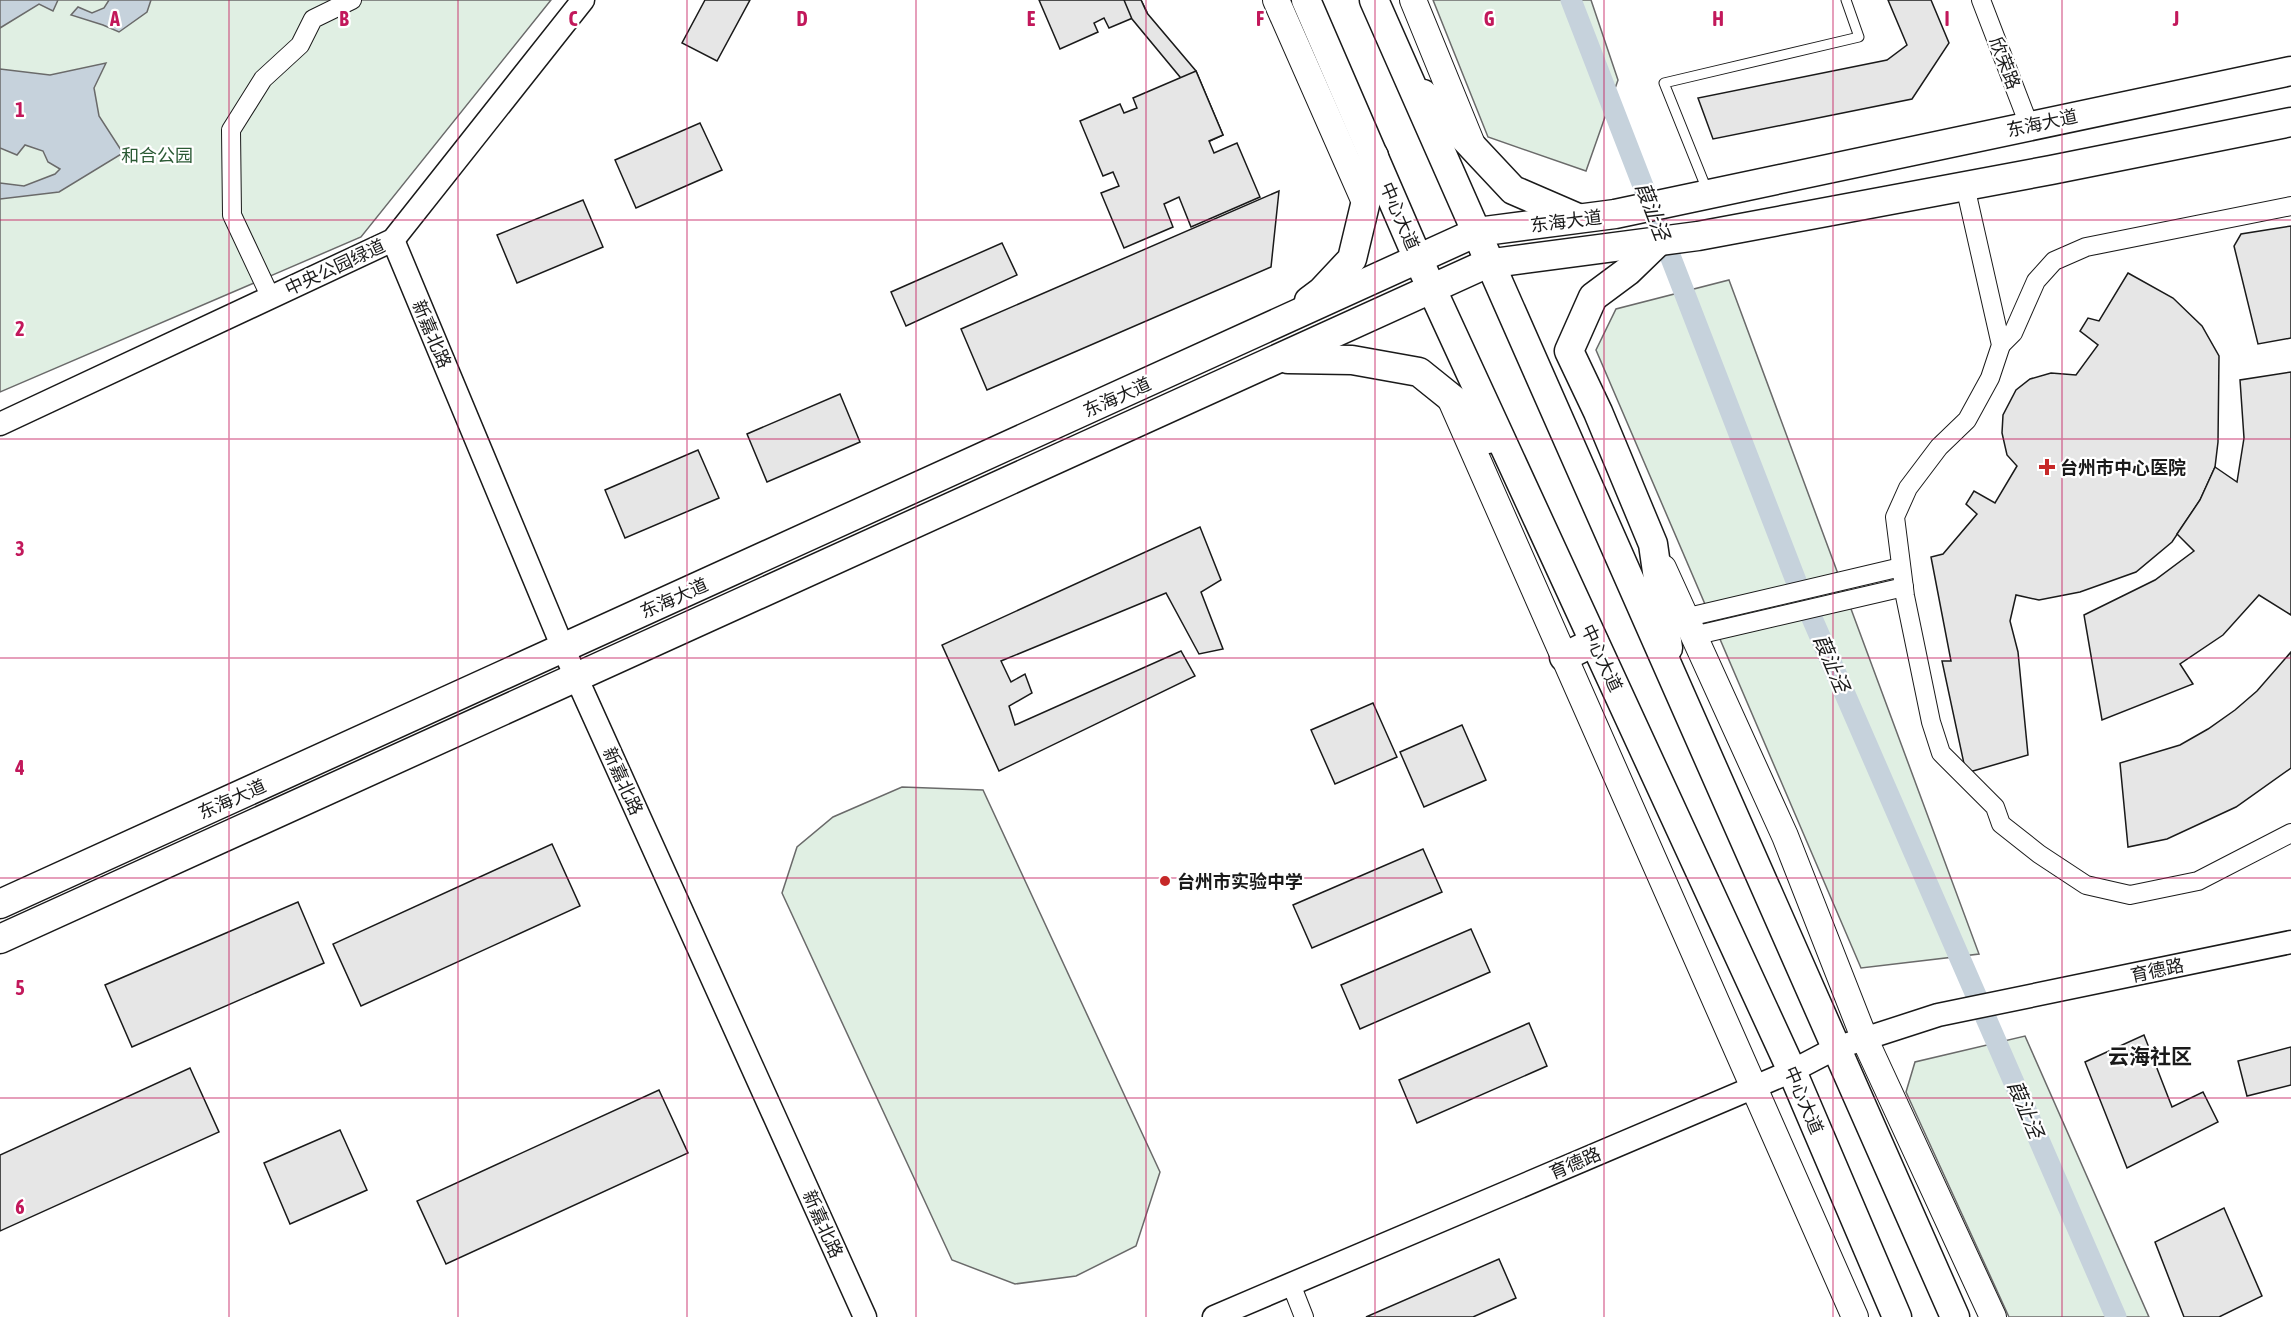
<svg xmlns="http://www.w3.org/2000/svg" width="2291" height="1317" font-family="'Asap Condensed','Noto Sans SC',sans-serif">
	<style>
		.green { fill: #e0efe3; stroke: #6a6a6a; stroke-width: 1.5 }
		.water { fill: #c6d2dc; stroke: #6a6a6a; stroke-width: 1.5 }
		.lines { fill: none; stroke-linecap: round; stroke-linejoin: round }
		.canal { stroke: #c6d2dc; stroke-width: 21 }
		.building { fill: #e6e6e6; stroke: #1a1a1a; stroke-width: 1.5 }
		.service-casing { stroke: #1a1a1a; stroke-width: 11 }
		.minor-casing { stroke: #1a1a1a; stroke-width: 20 }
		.tertiary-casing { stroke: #1a1a1a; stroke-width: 25 }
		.secondary-casing { stroke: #1a1a1a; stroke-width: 28 }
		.primary-casing { stroke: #1a1a1a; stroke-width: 31 }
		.service { stroke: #fff; stroke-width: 9 }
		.minor { stroke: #fff; stroke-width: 18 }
		.tertiary { stroke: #fff; stroke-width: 22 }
		.secondary { stroke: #fff; stroke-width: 26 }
		.primary { stroke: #fff; stroke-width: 28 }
		.grid { fill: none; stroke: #c2185b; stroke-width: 1.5; stroke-opacity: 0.55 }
		.poi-dot { fill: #c62828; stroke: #fff; stroke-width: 2 }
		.labels { text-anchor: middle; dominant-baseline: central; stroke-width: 4.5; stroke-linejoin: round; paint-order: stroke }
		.street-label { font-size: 18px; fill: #1a1a1a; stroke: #fff }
		.park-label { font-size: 18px; fill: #2b5a34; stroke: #fff }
		.poi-label { font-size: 18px; font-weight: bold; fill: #1a1a1a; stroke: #fff; text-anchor: start }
		.water-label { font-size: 20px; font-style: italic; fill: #1a1a1a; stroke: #fff }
		.quarter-label { font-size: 21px; font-weight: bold; fill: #1a1a1a; stroke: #fff }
		.grid-label { font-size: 20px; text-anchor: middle; font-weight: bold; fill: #c2185b; stroke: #fff; stroke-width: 4.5; stroke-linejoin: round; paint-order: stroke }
	</style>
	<rect width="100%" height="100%" fill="#fff"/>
	<g class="green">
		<path d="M0,0H551L361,237L0,392Z"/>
		<path d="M1433,0H1591L1618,80L1586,171L1488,137Z"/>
		<path d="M1729,280L1979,954L1861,968L1596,350L1616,309Z"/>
		<path d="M902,787L983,790L1160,1172L1136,1246L1076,1276L1015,1284L952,1260L782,893L797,847L833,817Z"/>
		<path d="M2025,1036L2149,1317H2009L1906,1092L1915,1062Z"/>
	</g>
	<g class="water">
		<path d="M0,0H58L53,11L39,4L0,28Z"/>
		<path d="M109,0H151L147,12L119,32L103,25L71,15L78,7L92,13L104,8Z"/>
		<path d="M106,63L94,88L99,116L123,153L59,192L0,199V183L24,186L55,174L60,169L48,162L43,151L25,145L17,155L0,148V69L50,75Z"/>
	</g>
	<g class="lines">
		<path class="canal" d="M1571,0L1798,586L2116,1317"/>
	</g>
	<g class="building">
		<path d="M705,0H750L717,61L682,43Z"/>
		<path d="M1039,0H1141L1147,12L1109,28L1104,18L1094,23L1098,32L1060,49Z"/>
		<path d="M1124,0H1141L1147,13L1196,71L1223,135L1208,142L1180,77L1132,19Z"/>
		<path d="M1888,0H1931L1949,43L1912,99L1713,139L1698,98L1887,60L1907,45Z"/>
		<path d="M1196,71L1223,135L1209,141L1214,153L1237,143L1260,197L1191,227L1179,197L1164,204L1173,227L1124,248L1101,193L1119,186L1113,172L1103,176L1080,121L1120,104L1124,113L1137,108L1133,98Z"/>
		<path d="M700,123L722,170L636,208L615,160Z"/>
		<path d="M1279,191L1271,267L987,390L961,329Z"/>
		<path d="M583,200L603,247L517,283L497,235Z"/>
		<path d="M2291,226V338L2258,344L2234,246L2241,234Z"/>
		<path d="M1002,243L1017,275L906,326L891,292Z"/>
		<path d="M2128,273L2173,298L2202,326L2219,356L2218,442L2215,467L2200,500L2172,542L2136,572L2080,592L2039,600L2016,595L2010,621L2018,652L2028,755L1966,773L1942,661H1951L1931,557L1943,554L1977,514L1966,504L1974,491L1995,503L2017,466L2007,455L2002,433L2003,415L2016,390L2030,379L2051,373L2076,375L2098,345L2080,331L2088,318L2099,321Z"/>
		<path d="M2291,372V615L2259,595L2223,635L2180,664L2193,684L2102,720L2084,615L2155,580L2194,551L2177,534L2200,500L2215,467L2237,482L2244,438L2240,380Z"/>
		<path d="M840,394L860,442L767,482L747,434Z"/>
		<path d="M698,450L719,498L625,538L605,490Z"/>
		<path d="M1200,527L1221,580L1201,592L1223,649L1199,654L1166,593L1001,661L1011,682L1025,674L1032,693L1009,706L1015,725L1181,651L1195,676L999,771L942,645Z"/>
		<path d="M2291,652V768L2236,807L2167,839L2128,847L2120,763L2180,745L2208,729L2235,710L2257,691Z"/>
		<path d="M1373,703L1397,757L1335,784L1311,730Z"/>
		<path d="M1462,725L1486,780L1424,807L1400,752Z"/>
		<path d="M552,844L580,906L361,1006L333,944Z"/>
		<path d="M1423,849L1442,892L1312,948L1293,905Z"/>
		<path d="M298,902L324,963L132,1047L105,985Z"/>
		<path d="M1471,929L1490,972L1360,1029L1341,985Z"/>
		<path d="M1529,1023L1547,1066L1417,1123L1399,1080Z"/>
		<path d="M2144,1035L2172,1107L2203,1092L2218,1122L2127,1168L2085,1062Z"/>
		<path d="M2291,1047V1085L2247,1096L2238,1061Z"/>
		<path d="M190,1068L219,1132L0,1231V1155Z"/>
		<path d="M659,1090L688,1153L446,1264L417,1201Z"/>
		<path d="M340,1130L367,1190L290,1224L264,1163Z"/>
		<path d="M2224,1208L2262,1296L2219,1317H2184L2155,1242Z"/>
		<path d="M1499,1259L1516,1298L1473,1317H1366Z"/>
	</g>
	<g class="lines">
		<defs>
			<path id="service" d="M1707,190L1664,83L1859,37L1846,0"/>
			<g id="minor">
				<path d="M1981,0L2029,125"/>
				<path d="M1965,186L2001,345L1990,378L1967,420L1939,447L1908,488L1895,517L1905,596L1931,722L1941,753L1995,807L2001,824L2039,854L2086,885L2130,895L2198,881L2291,833"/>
				<path d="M271,298L232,215L231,130L263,79L300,45L313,19L352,0"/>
				<path d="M2001,345L2013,333L2036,281L2054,261L2086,247L2291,206"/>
				<path d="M1684,618L1901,567"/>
				<path d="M1693,636L1904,587"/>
				<path d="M1291,1284L1304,1317"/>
			</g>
			<g id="tertiary">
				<path d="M393,240L563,648L865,1317"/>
				<path d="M0,424L393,240L583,0"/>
				<path d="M1214,1317L1792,1071L1836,1048L1938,1015L2291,942"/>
			</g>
			<g id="secondary">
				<path d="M1276,0L1365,202"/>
				<path d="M1413,0L1471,142"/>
				<path d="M1451,400L1855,1317"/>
				<path d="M1663,568L1785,836L1865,1040L1993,1317"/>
			</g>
			<g id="primary">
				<path d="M1306,0L1418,259L1792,1071L1897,1317"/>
				<path d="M1374,0L1955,1317"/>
				<path d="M1423,94L1513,190L1578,218"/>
				<path d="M1658,242L1628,271L1593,297L1569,351L1598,412L1653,544L1668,648"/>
				<path d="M1309,301L1321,292L1352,259L1370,184L1374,156"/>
				<path d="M1288,359L1352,360L1419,372L1465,409L1489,439"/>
				<path d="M1564,657L1594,642"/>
				<path d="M0,904L1477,232L1615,214L2291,71"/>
				<path d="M0,939L1486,264L1698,236L2051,170L2291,122"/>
			</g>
		</defs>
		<use href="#service" class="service-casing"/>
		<use href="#minor" class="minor-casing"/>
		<use href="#tertiary" class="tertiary-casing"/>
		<use href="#secondary" class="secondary-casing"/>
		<use href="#primary" class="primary-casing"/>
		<use href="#service" class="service"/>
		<use href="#minor" class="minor"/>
		<use href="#tertiary" class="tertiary"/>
		<use href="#secondary" class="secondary"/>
		<use href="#primary" class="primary"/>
	</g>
	<path class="grid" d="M229,0V1317M458,0V1317M687,0V1317M916,0V1317M1146,0V1317M1375,0V1317M1604,0V1317M1833,0V1317M2062,0V1317M0,220H2291M0,439H2291M0,658H2291M0,878H2291M0,1098H2291"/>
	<g class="poi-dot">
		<path d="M2044 458h6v6h6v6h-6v6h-6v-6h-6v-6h6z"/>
		<circle cx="1165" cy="881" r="6"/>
	</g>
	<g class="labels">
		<g class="street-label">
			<text transform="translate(2005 63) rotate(69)">欣荣路</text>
			<text transform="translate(2042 123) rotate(-12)">东海大道</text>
			<text transform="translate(1400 216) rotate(67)">中心大道</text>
			<text transform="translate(1566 221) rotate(-7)">东海大道</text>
			<text transform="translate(335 267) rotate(-25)">中央公园绿道</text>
			<text transform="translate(432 334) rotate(67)">新嘉北路</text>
			<text transform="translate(1117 397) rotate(-24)">东海大道</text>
			<text transform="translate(674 598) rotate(-24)">东海大道</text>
			<text transform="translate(1602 658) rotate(65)">中心大道</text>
			<text transform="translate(623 781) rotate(66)">新嘉北路</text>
			<text transform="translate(232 799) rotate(-24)">东海大道</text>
			<text transform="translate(2157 970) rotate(-12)">育德路</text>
			<text transform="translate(1804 1100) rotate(67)">中心大道</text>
			<text transform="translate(1575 1163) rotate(-23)">育德路</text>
			<text transform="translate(823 1224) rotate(66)">新嘉北路</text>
		</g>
		<g class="park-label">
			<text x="157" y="155">和合公园</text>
		</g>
		<g class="poi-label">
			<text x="2060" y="467">台州市中心医院</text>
			<text x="1177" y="881">台州市实验中学</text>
		</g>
		<g class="water-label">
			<text transform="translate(1653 211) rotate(69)">葭沚泾</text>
			<text transform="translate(1832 663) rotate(67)">葭沚泾</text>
			<text transform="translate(2026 1109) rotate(67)">葭沚泾</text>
		</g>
		<g class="quarter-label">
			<text x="2150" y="1056">云海社区</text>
		</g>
	</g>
	<g class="grid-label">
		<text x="115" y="26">A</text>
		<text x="344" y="26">B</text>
		<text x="573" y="26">C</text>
		<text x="802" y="26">D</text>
		<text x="1031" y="26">E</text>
		<text x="1260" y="26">F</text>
		<text x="1489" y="26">G</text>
		<text x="1718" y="26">H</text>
		<text x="1947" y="26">I</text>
		<text x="2176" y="26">J</text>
		<text x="20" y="117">1</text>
		<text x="20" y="336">2</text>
		<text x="20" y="556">3</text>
		<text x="20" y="775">4</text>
		<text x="20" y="995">5</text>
		<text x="20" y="1214">6</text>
	</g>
</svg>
